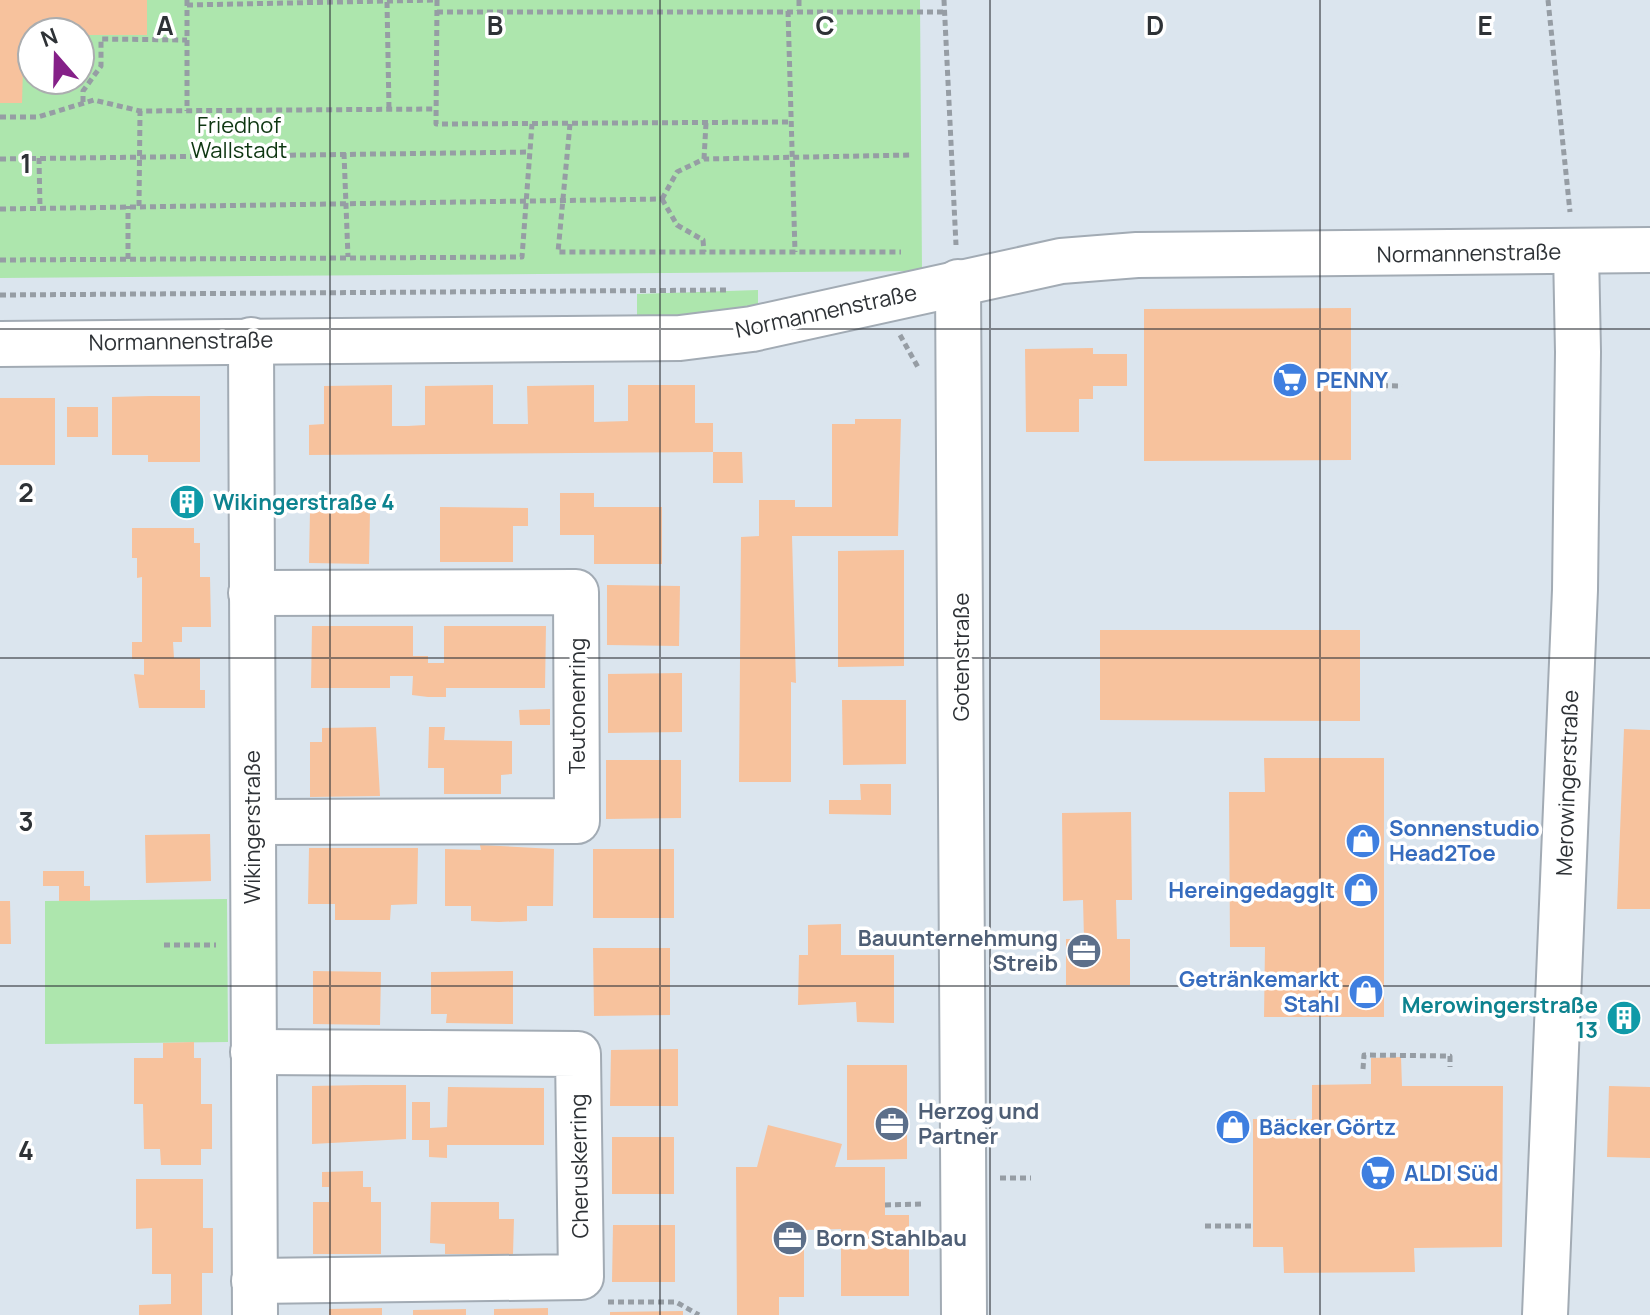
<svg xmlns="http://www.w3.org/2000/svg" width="1650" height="1315" font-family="Manrope,sans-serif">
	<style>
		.green { fill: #ade6ad; fill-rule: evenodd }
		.building { fill: #f7c29d }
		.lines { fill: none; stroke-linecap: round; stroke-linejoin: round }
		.minor-casing { stroke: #a2abb4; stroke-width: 48 }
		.path { stroke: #969da4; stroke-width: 5; stroke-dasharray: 6 4; stroke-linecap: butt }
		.minor { stroke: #fff; stroke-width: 44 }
		.grid { fill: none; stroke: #2e3236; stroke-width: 2; stroke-opacity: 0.55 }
		.labels { text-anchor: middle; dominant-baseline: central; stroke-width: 7; stroke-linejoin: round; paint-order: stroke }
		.park-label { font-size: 22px; fill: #0e3611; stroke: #fff }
		.street-label { font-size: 22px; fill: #2e3236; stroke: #fff }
		.shop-label { font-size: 22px; font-weight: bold; fill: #366cbe; stroke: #fff; text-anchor: start }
		.culture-label { font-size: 22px; font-weight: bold; fill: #0d838f; stroke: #fff; text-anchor: start }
		.service-label { font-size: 22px; font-weight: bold; fill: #4e5e75; stroke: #fff; text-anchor: start }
		.grid-label { font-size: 26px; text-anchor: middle; font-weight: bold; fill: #2e3236; stroke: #fff; stroke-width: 7; stroke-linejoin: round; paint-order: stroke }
	</style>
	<rect width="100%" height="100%" fill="#dbe5ee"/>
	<g class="green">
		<path d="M0,0H920L922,271L0,278ZM32,32H80V80H32Z"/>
		<path d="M758,290V316L637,320V294Z"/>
		<path d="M227,899L228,1042L45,1044V901Z"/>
	</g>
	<g class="building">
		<path d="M0,0H147V35H80V32L24,35L22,103H0Z"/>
		<path d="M1351,308V460L1144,461V309Z"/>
		<path d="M1093,348V354H1127V386H1093V399H1079V432H1026L1025,349Z"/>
		<path d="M392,385V426H408L425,425V386L493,385V424H528L527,386L594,385V422L628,421V385H695V423H713V452L309,455V425L324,424V386Z"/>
		<path d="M149,396H200V462H148V455H112V397Z"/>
		<rect x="0" y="398" width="55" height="67"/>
		<rect x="67" y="407" width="31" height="30"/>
		<path d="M855,419H901L898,536H792L796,683L791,682V782H739L741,537L759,536V500H795V507H832V424H855Z"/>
		<path d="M713,452H742L743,483H713Z"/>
		<path d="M174,493L200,494V510H174Z"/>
		<path d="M560,493H594V507H662V564H594V535H560Z"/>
		<path d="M343,496L375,497L374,511H370L369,564L309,563L310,510H342Z"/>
		<path d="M440,507L528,508V526H513V562H440Z"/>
		<path d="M132,528H194V543H200V577H210L211,627H182V642H173L174,658H200V690H205V708H139L134,674L144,675V659H132V642H142V577L137,578V558H132Z"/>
		<path d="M904,550V666L838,667V551Z"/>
		<path d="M607,585L680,586L679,646L607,645Z"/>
		<path d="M312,626H413V656H428V663H444V626H546L545,688H446V697H428L412,695L413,676H390V688H311Z"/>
		<path d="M1100,630H1360V721L1100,720Z"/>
		<path d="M682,673V732L608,733V674Z"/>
		<path d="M842,700H906V764L843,765Z"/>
		<path d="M550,709V725H520L519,710Z"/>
		<path d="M376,727L380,796L310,797V742H322V728Z"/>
		<path d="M429,727H445L444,740L512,741V774L501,775V794H444V768H428Z"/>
		<path d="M1624,729L1650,730V909H1617Z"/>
		<path d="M1264,758H1384V1017H1264L1265,947H1230L1229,792H1265Z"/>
		<path d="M606,760H681V818L606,819Z"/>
		<path d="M860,784H891V815L829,814V800H861Z"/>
		<path d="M1131,812L1132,900H1116L1117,939H1130V985H1066V939H1084L1083,900L1063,901L1062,813Z"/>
		<path d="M210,834L211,881L146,883L145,835Z"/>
		<path d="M480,845L554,849L553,906H527V921L499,922L471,921V906H445V849L481,850Z"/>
		<path d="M309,848H418L417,904L391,905L390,920H335V904H308Z"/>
		<rect x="593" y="849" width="81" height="69"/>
		<path d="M43,871H84V886H90V901H59V886H43Z"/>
		<path d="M0,901H10L11,944H0Z"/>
		<path d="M841,924V955H894V1023L857,1022L856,1002L798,1005L799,955H808V925Z"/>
		<path d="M593,948H670V1015L594,1016Z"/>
		<path d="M313,971L381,972L380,1025L313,1024Z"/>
		<path d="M513,971V1024L446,1023L447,1014H431V972Z"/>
		<path d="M1612,1009L1637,1010V1026L1611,1025Z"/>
		<path d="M194,1042V1058H201V1104H212V1149H201V1165H161L160,1149H144L143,1104H134V1058H163V1043Z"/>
		<path d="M678,1049V1106H610L611,1050Z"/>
		<path d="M1401,1057L1402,1086H1503L1502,1247L1414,1248L1415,1272L1284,1273L1283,1247H1253V1119H1312V1085L1371,1084V1058Z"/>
		<path d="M847,1065H907V1159L847,1160Z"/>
		<path d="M364,1085H406V1139L312,1144V1086Z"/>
		<path d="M1609,1086L1650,1087V1158L1607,1157Z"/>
		<path d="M448,1087L544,1088V1145H447V1158L429,1157V1140H412V1102H430V1128L447,1127Z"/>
		<path d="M768,1125L842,1144L835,1167H885V1215H909V1296H841V1229L804,1230V1297H779V1315H737L736,1167H757Z"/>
		<rect x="612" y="1137" width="62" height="57"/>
		<path d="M363,1171V1187H371V1202H381V1254H313V1202H329V1187H322V1172Z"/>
		<path d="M136,1179H203V1228H213V1273H202V1315H139V1305L171,1304V1274H152V1228L136,1229Z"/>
		<path d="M431,1202H499V1219H514L513,1254H445V1244L430,1243Z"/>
		<path d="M613,1225H675V1282H612Z"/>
		<path d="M382,1308V1315H329V1309Z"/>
		<path d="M548,1308V1315H494V1309Z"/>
		<path d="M466,1309V1315H413V1310Z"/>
		<path d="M683,1311V1315H610V1312Z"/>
	</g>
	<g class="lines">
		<defs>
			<g id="minor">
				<path d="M958,282L964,1315"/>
				<path d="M251,340L255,1315"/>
				<path d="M0,344L680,338L752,329L1061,261L1137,255L1650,250"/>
				<path d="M251,593L576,592L577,821L253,822"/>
				<path d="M253,1052L578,1054L581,1277L254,1281"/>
				<path d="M1545,1315L1575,590L1578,352L1576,251"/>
			</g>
		</defs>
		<use href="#minor" class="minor-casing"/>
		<g class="path">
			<path d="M187,0V111"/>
			<path d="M437,0L436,124L791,122"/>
			<path d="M799,0V11"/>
			<path d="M944,0L956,245"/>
			<path d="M1548,0L1570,212"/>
			<path d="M387,2L389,109"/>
			<path d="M187,5L437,0"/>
			<path d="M788,11L795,252"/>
			<path d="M437,12H945"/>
			<path d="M83,102V91L101,66V39L187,40"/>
			<path d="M0,117H38L94,100L140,111L436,109"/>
			<path d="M570,124L558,252H901"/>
			<path d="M344,153L348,257"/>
			<path d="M39,158L40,208"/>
			<path d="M0,159L530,152"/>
			<path d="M704,159L706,123"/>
			<path d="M662,199L677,172L704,159L912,155"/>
			<path d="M662,199L677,225L703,240L704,252"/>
			<path d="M139,206L140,111"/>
			<path d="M0,209L662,199"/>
			<path d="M128,259V206"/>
			<path d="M0,260L522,257L532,124"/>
			<path d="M0,295L727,290"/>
			<path d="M900,335L919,369"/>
			<path d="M1352,385L1402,386"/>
			<path d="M164,945H216"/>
			<path d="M1363,1069L1364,1055L1450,1056V1067"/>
			<path d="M1000,1178H1031"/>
			<path d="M885,1205L924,1204"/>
			<path d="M1205,1226H1253"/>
			<path d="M608,1302H676L699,1315"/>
		</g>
		<use href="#minor" class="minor"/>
	</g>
	<path class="grid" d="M330,0V1315M660,0V1315M990,0V1315M1320,0V1315M0,329H1650M0,658H1650M0,986H1650"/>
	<defs>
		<symbol id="supermarket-disc" viewBox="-11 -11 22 22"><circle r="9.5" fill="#3f7fe0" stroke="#fff"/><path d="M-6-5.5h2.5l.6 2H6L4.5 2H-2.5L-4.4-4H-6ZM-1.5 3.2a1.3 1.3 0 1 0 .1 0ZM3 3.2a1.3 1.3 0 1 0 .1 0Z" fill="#fff"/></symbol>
		<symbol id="building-disc" viewBox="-11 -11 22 22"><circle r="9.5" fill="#0f9aa8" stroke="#fff"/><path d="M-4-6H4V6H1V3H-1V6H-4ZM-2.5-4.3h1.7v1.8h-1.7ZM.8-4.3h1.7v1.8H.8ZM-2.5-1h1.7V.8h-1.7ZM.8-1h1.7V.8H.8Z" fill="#fff"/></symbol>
		<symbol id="shop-disc" viewBox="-11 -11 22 22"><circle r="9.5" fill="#3f7fe0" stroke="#fff"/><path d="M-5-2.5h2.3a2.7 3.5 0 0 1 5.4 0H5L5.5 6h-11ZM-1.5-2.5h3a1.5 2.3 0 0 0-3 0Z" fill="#fff"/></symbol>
		<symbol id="office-disc" viewBox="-11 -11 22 22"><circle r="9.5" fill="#5c6f8a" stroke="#fff"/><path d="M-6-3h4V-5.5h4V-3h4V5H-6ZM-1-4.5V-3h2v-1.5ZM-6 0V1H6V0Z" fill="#fff"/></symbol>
	</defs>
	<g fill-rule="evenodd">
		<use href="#supermarket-disc" x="1270" y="360" width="40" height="40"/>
		<use href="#building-disc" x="167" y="482" width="40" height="40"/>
		<use href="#shop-disc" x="1343" y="821" width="40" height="40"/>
		<use href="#shop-disc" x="1341" y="870" width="40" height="40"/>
		<use href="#office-disc" x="1064" y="931" width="40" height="40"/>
		<use href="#shop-disc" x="1346" y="972" width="40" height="40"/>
		<use href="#building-disc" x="1604" y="998" width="40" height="40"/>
		<use href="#office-disc" x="872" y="1104" width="40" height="40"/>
		<use href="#shop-disc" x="1213" y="1107" width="40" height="40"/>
		<use href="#supermarket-disc" x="1358" y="1153" width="40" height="40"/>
		<use href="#office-disc" x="770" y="1218" width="40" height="40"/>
	</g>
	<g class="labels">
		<g class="park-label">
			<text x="239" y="125">Friedhof<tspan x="239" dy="25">Wallstadt</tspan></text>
		</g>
		<g class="street-label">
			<text transform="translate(1469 253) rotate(-1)">Normannenstraße</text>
			<text transform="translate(826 311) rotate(-12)">Normannenstraße</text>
			<text transform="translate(181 341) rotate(-1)">Normannenstraße</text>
			<text transform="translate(961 657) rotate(-90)">Gotenstraße</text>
			<text transform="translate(577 706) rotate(-90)">Teutonenring</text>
			<text transform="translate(1567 783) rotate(-88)">Merowingerstraße</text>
			<text transform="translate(252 827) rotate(-90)">Wikingerstraße</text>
			<text transform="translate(579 1166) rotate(-91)">Cheruskerring</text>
		</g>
		<g class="shop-label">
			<text x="1316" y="380">PENNY</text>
			<text x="1389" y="828">Sonnenstudio<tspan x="1389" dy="25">Head2Toe</tspan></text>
			<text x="1335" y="890" text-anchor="end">Hereingedagglt</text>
			<text x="1340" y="979" text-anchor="end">Getränkemarkt<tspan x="1340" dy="25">Stahl</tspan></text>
			<text x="1259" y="1127">Bäcker Görtz</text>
			<text x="1404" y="1173">ALDI Süd</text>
		</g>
		<g class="culture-label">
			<text x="213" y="502">Wikingerstraße 4</text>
			<text x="1598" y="1005" text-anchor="end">Merowingerstraße<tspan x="1598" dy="25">13</tspan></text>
		</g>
		<g class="service-label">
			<text x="1058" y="938" text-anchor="end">Bauunternehmung<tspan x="1058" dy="25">Streib</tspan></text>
			<text x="918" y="1111">Herzog und<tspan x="918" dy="25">Partner</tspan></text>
			<text x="816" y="1238">Born Stahlbau</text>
		</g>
	</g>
	<g class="grid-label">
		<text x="165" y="35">A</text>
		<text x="495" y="35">B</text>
		<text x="825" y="35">C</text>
		<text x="1155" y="35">D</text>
		<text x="1485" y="35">E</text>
		<text x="26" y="173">1</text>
		<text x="26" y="502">2</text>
		<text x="26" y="831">3</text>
		<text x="26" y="1160">4</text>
	</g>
	<g transform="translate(56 56) rotate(340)"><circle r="38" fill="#ffffff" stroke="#abadaf" stroke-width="2"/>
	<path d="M0-6L14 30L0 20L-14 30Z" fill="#852088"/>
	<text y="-12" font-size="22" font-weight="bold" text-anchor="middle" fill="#2e3236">N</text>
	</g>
</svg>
